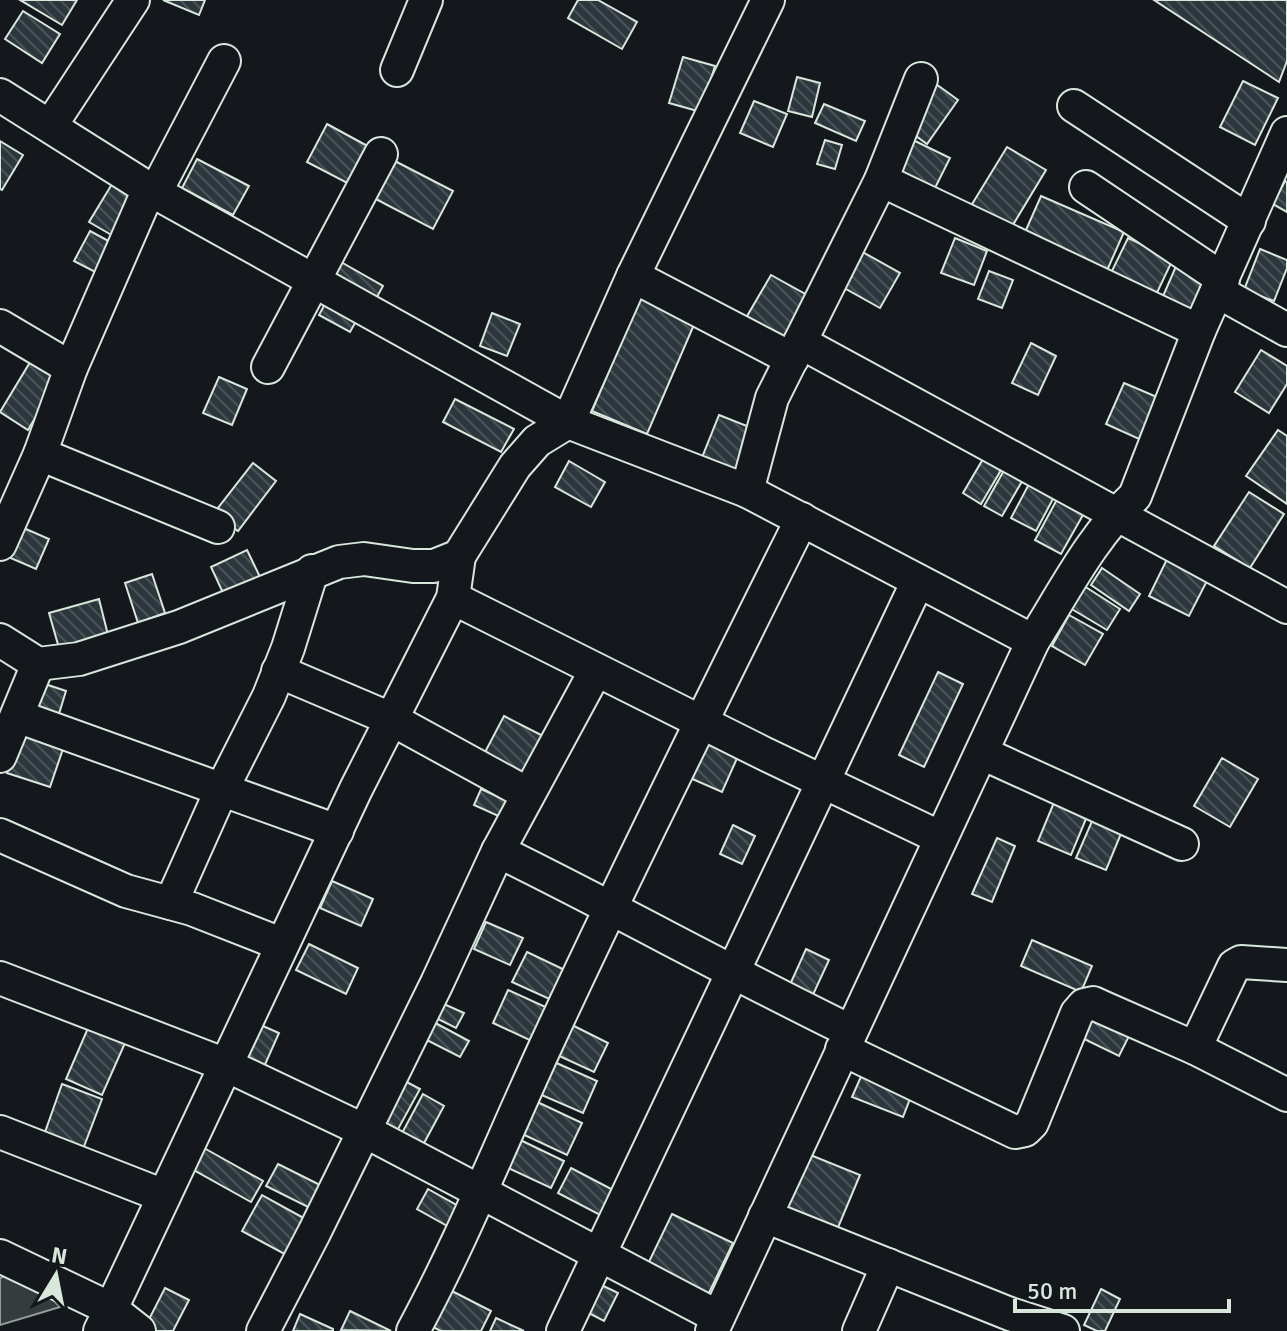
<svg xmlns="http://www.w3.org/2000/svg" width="1287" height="1331" font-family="Signika,sans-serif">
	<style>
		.water { fill: #363b3e; stroke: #939e99; stroke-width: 2 }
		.building { fill: url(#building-back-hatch); stroke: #d8e6dc; stroke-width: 2 }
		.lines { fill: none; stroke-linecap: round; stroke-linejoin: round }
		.minor-casing { stroke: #d8e6dc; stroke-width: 36 }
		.minor { stroke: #14181c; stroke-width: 32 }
	</style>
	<defs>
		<pattern id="building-back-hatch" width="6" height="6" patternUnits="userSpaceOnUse" patternTransform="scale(2)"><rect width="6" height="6" fill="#2c363c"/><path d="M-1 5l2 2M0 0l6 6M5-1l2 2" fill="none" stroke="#4a5358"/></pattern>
	</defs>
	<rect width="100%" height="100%" fill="#14181c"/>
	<path class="water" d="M24,1268L60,1307L0,1325V1278Z"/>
	<g class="building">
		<path d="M20,0H77L62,25Z"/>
		<path d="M163,0H205L199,15Z"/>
		<path d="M578,0H598L637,22L622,49L568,18Z"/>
		<path d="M1154,0H1287V61L1279,82Z"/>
		<path d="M23,11L60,34L42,63L5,39Z"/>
		<path d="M683,57L715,66L701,112L669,103Z"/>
		<path d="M797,77L820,83L812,117L788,111Z"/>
		<path d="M1243,81L1278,98L1255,145L1220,127Z"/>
		<path d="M936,84L958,100L927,144L905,128Z"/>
		<path d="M754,101L787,114L773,147L740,133Z"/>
		<path d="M824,104L865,121L856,141L815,123Z"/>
		<path d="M327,124L373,149L353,186L307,162Z"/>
		<path d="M825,140L842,145L835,169L817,164Z"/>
		<path d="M913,140L950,158L933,192L896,174Z"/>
		<path d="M0,141L23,155L2,190L0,189Z"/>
		<path d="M1007,147L1046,170L1005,238L966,214Z"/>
		<path d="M389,158L453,191L433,229L370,196Z"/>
		<path d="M197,159L249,186L233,215L182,188Z"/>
		<path d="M1285,181L1287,182V212L1273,204Z"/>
		<path d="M112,184L138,199L115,237L89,222Z"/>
		<path d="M1041,196L1124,232L1105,275L1022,239Z"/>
		<path d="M90,231L114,244L99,274L74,261Z"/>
		<path d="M955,238L987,251L974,285L941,273Z"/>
		<path d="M1128,238L1173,259L1154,299L1109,277Z"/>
		<path d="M1260,249L1287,260V268L1274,301L1244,290Z"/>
		<path d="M859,250L900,273L880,308L839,285Z"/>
		<path d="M341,262L383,286L372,306L330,282Z"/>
		<path d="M1177,264L1209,278L1192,317L1160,303Z"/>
		<path d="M989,271L1013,280L1002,308L978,299Z"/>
		<path d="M771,275L816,300L788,349L743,323Z"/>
		<path d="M640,297L696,320L647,434L592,411Z"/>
		<path d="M327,300L359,316L350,332L319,315Z"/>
		<path d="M492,313L520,324L507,356L480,346Z"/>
		<path d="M1031,343L1056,356L1038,395L1012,383Z"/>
		<path d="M1261,350L1287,366V384L1269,413L1235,392Z"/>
		<path d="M32,359L60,376L28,430L0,412Z"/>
		<path d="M219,377L247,389L232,425L203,413Z"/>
		<path d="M1124,383L1157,397L1139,439L1106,424Z"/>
		<path d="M455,399L514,429L501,452L443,422Z"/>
		<path d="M719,415L752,428L733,478L699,465Z"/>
		<path d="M1278,430L1287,436V504L1246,476Z"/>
		<path d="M986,454L1004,465L981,504L963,493Z"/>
		<path d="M569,461L605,482L591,507L555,487Z"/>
		<path d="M253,463L276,481L238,531L214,513Z"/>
		<path d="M1007,465L1025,476L1002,516L984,506Z"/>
		<path d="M1029,484L1054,497L1036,531L1011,518Z"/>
		<path d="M1061,492L1088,506L1061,554L1035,540Z"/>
		<path d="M1249,492L1284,514L1250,568L1214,546Z"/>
		<path d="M19,526L49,539L36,569L6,556Z"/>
		<path d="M247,550L261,579L224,595L211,567Z"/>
		<path d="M1170,553L1211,573L1189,616L1149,596Z"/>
		<path d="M1102,568L1140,594L1129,611L1091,585Z"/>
		<path d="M152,574L165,613L138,623L125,583Z"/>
		<path d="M1084,586L1120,609L1107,630L1070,608Z"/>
		<path d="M99,599L108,635L59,648L49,613Z"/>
		<path d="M1069,615L1103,634L1085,665L1052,646Z"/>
		<path d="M938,672L963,684L924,767L899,755Z"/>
		<path d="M45,684L66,691L58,717L37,711Z"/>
		<path d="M504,716L545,737L525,775L484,754Z"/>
		<path d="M21,732L64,746L50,787L7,773Z"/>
		<path d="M706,742L738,756L722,792L690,778Z"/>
		<path d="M1222,758L1258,779L1230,827L1194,806Z"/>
		<path d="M481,789L512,803L505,819L474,805Z"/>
		<path d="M1055,800L1088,814L1071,855L1038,841Z"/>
		<path d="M1096,812L1125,824L1106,870L1076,858Z"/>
		<path d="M733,825L755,836L742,864L720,854Z"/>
		<path d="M997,838L1015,846L992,902L972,894Z"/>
		<path d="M332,881L373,899L361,926L320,908Z"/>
		<path d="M486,922L523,938L510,965L474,949Z"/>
		<path d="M1032,940L1092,966L1081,992L1021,966Z"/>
		<path d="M309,944L358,968L346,994L296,970Z"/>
		<path d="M806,949L829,960L811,999L788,989Z"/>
		<path d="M527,952L569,972L556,1002L512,982Z"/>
		<path d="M508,990L552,1010L536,1043L493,1023Z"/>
		<path d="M435,1000L464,1013L456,1028L428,1014Z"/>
		<path d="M1090,1012L1131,1032L1119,1056L1078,1036Z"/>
		<path d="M426,1018L469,1041L460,1057L417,1035Z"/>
		<path d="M256,1023L279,1033L263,1069L240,1059Z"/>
		<path d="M570,1024L608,1043L594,1072L555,1054Z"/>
		<path d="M88,1028L125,1043L102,1095L66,1079Z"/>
		<path d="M552,1061L597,1081L583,1113L537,1093Z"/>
		<path d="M863,1072L913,1091L903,1117L852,1097Z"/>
		<path d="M399,1078L420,1089L397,1131L376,1119Z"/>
		<path d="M62,1084L102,1099L83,1149L44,1135Z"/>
		<path d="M423,1094L444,1106L423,1145L402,1133Z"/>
		<path d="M533,1100L582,1123L567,1155L518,1132Z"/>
		<path d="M514,1137L564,1161L551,1188L502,1165Z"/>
		<path d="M204,1148L263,1181L251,1202L192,1169Z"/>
		<path d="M803,1152L860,1175L834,1237L778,1215Z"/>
		<path d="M278,1164L326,1188L314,1210L266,1186Z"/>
		<path d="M571,1168L615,1191L602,1216L558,1193Z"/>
		<path d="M428,1189L460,1207L449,1227L417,1209Z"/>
		<path d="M262,1195L309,1221L290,1257L242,1231Z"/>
		<path d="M672,1214L733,1243L706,1299L645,1270Z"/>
		<path d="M593,1281L618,1293L604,1321L579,1308Z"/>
		<path d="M165,1288L189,1300L173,1331H143Z"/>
		<path d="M446,1288L491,1311L481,1331H441L427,1324Z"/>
		<path d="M1101,1289L1120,1299L1105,1331H1097L1084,1325Z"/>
		<path d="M350,1311L391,1331L341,1330Z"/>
		<path d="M300,1314L333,1329V1331H293Z"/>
		<path d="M496,1318L524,1331H490Z"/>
	</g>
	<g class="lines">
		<defs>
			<g id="minor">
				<path d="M397,70L426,0"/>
				<path d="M0,95L149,189L568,422L633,276L768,0"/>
				<path d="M1074,106L1249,221"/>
				<path d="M51,125L133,0"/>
				<path d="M881,180L1199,331"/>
				<path d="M1086,187L1223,279"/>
				<path d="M155,193L224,61"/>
				<path d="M633,276L792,359"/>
				<path d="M1217,291L1287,330"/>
				<path d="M0,326L71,368"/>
				<path d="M800,342L1287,607"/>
				<path d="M268,367L381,154"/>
				<path d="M40,454L71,368L149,189"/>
				<path d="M747,491L1033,641"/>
				<path d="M0,544L40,454L218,527"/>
				<path d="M453,598L763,753L941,838"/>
				<path d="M0,640L38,664L79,659L179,627L339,562L364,559L413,566H434L459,556L515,466L537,441L568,422L747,491L772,398L881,180L921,79"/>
				<path d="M278,671L391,719L528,794"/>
				<path d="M17,716L337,831"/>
				<path d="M982,753L1182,844"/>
				<path d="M0,756L38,664"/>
				<path d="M0,835L126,891L192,909L281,944"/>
				<path d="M498,851C616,909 731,973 850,1031"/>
				<path d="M171,903L221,791L269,696L288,648L312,571"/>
				<path d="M0,978L226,1065L363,1130L718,1317"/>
				<path d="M1195,1048L1287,1095"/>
				<path d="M842,1049L1015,1132L1025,1130L1032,1123L1077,1013L1084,1005L1093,1003L1104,1008L1195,1048L1234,966L1241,962L1287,965"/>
				<path d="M0,1132L164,1196"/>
				<path d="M765,1216L1010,1314L1063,1331"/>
				<path d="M0,1256L111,1309L100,1331"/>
				<path d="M139,1331L111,1309L356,789L453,598L459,556"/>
				<path d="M263,1331L314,1233L437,983L498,851L596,670"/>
				<path d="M413,1331C466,1233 506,1130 553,1030C633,858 717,689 802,519"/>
				<path d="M563,1331L918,581"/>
				<path d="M712,1331L1033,641C1064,592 1092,536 1135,496L1199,331L1287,133"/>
				<path d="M859,1331L888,1265"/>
			</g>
		</defs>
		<use href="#minor" class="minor-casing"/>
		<use href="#minor" class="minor"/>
	</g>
	<g transform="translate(56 1275) rotate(10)" stroke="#14181c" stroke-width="6" paint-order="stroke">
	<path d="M0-6L14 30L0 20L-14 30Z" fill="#d8e6dc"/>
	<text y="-12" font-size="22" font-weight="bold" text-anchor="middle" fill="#d8e6dc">N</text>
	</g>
	<path d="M1015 1299v12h214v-12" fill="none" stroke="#d8e6dc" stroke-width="4"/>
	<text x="1027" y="1299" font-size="24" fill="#d8e6dc" stroke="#14181c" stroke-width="6" paint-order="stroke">50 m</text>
</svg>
